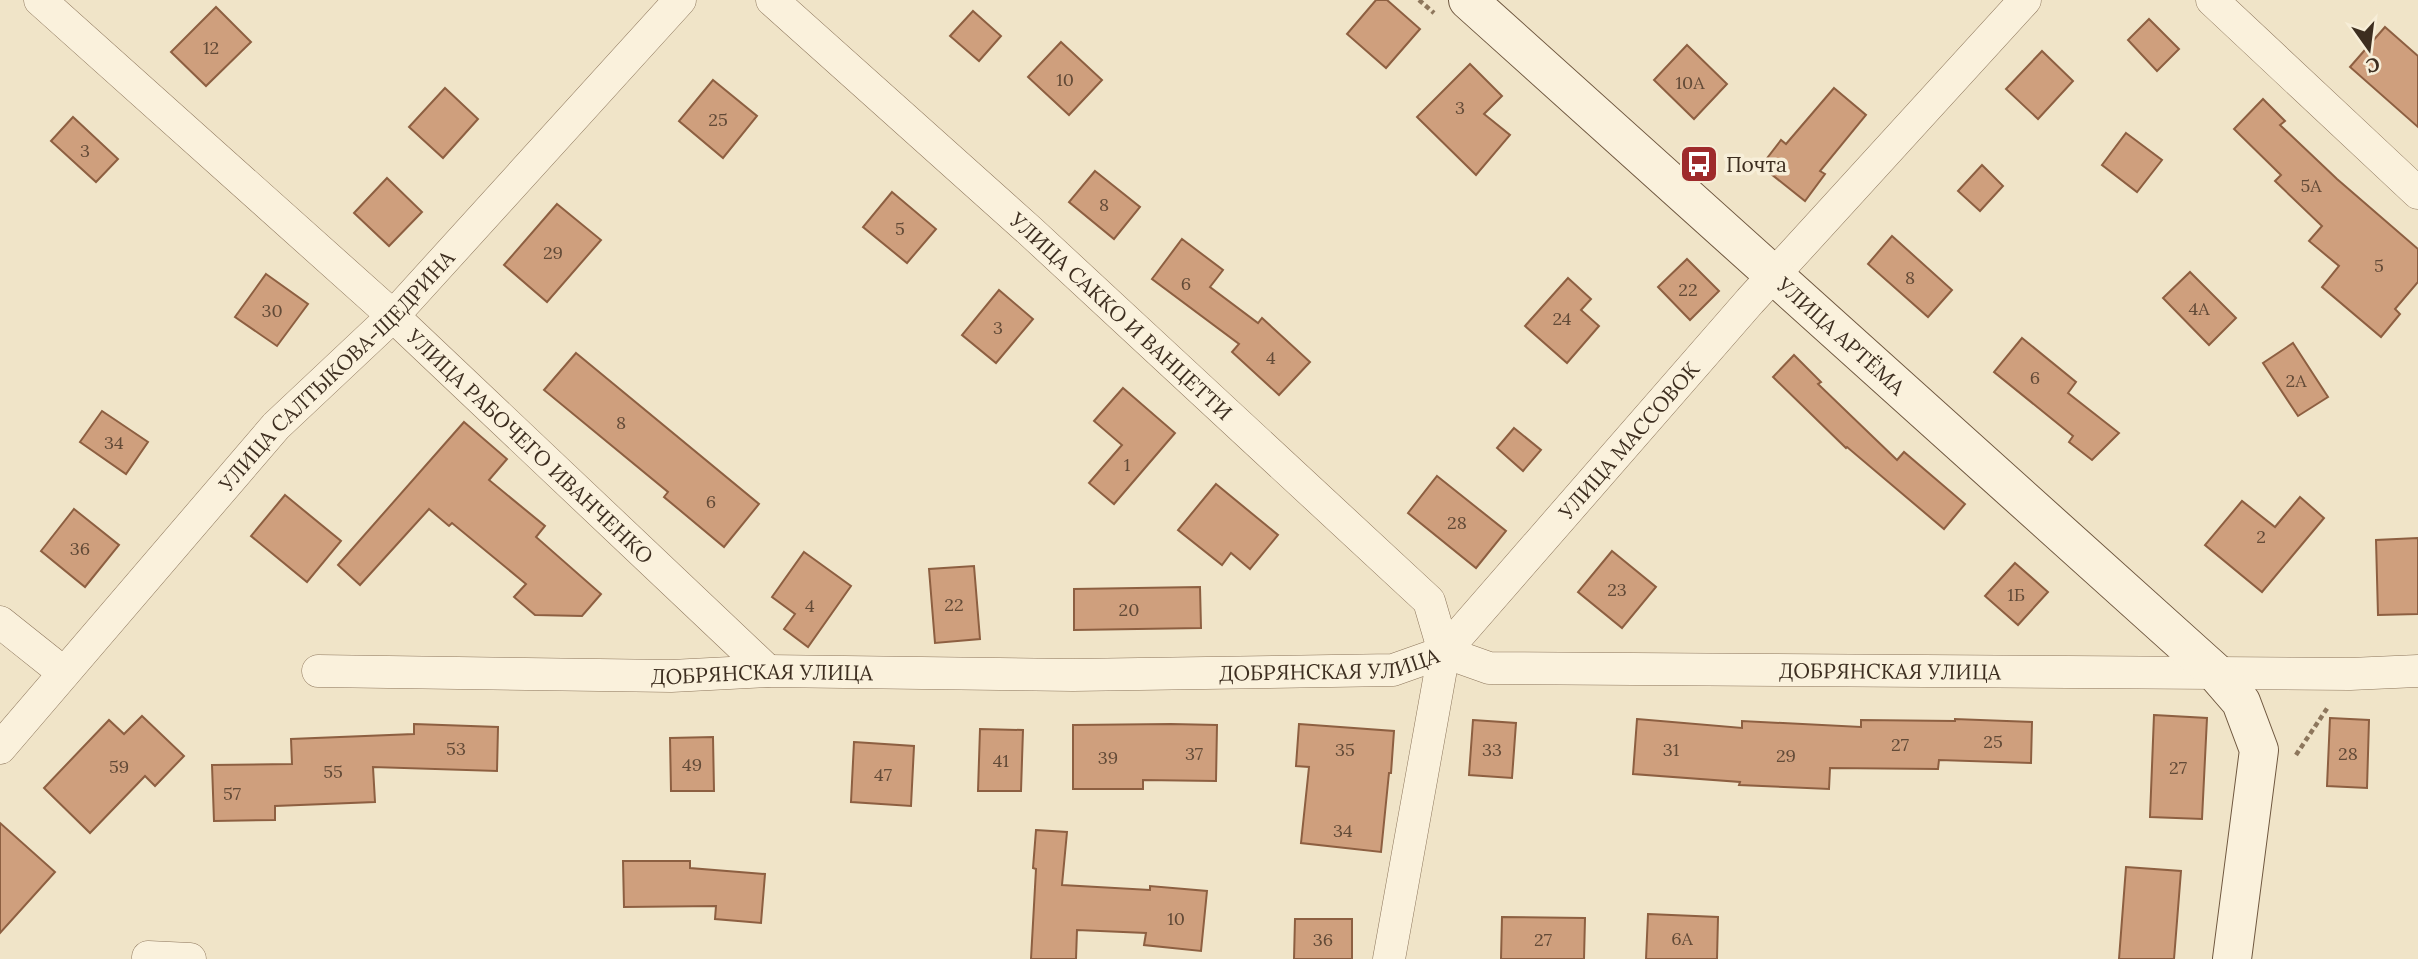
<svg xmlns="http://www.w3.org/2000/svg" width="2418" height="959" font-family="Lora,serif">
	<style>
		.building { fill: #cf9f7d; stroke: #8d5f41; stroke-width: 2 }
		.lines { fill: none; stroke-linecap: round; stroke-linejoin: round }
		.street-casing { stroke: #8d765c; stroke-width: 33 }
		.secondary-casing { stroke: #6f573f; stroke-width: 40 }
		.path { stroke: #8d765c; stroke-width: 4.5; stroke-dasharray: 5 3.5; stroke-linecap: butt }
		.street { stroke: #faf1dc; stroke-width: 32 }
		.secondary { stroke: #faf1dc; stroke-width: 38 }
		.labels { text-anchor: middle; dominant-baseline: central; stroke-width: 7; stroke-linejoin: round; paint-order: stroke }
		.number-label { font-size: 18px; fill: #624a37 }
		.poi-label { font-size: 21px; fill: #3d2e20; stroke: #f7eed8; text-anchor: start }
		.street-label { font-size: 21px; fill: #3d2e20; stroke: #f7eed8 }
	</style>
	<rect width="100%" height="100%" fill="#f0e4c8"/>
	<g class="building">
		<path d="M1376,0H1387L1420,29L1386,68L1347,34Z"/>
		<path d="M216,7L251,42L206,86L171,52Z"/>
		<path d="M973,11L1001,36L979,61L950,36Z"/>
		<path d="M2149,19L2179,49L2157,71L2128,40Z"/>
		<path d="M2385,27L2418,56V127L2350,67Z"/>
		<path d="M1061,42L1102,80L1069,115L1028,77Z"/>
		<path d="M1687,45L1727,84L1694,119L1654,80Z"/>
		<path d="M2042,51L2073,81L2038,119L2006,89Z"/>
		<path d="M1470,64L1502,96L1484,114L1510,135L1476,175L1417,117Z"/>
		<path d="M713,80L757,116L723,158L679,121Z"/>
		<path d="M445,88L478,119L443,158L409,127Z"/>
		<path d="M1834,88L1866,115L1820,171L1825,174L1805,201L1761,166L1781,140L1786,144Z"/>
		<path d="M2263,99L2285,121L2280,125L2337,179L2418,249V282L2395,309L2400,314L2381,337L2322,287L2339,266L2309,241L2322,226L2275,181L2281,175L2234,129Z"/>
		<path d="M73,117L118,159L96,182L51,141Z"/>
		<path d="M2126,133L2162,160L2137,192L2102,165Z"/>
		<path d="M1982,165L2003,186L1980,211L1958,191Z"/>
		<path d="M1095,171L1140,207L1114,239L1069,202Z"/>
		<path d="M387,178L422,212L389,246L354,213Z"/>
		<path d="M892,192L936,229L907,263L863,227Z"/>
		<path d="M557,204L601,240L547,302L504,265Z"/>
		<path d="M1892,236L1952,290L1928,317L1868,264Z"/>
		<path d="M1182,239L1223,270L1210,287L1258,323L1262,318L1310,362L1279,395L1232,352L1239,344L1152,279Z"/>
		<path d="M1687,259L1719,291L1690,320L1658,287Z"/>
		<path d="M2190,272L2236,318L2209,345L2163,298Z"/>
		<path d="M266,274L308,304L277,346L235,317Z"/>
		<path d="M1568,278L1591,299L1581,310L1599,326L1567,363L1525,326Z"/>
		<path d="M999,290L1033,319L996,363L962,335Z"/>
		<path d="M2022,338L2076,382L2068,393L2119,433L2092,460L2069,442L2073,436L1994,372Z"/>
		<path d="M2293,343L2328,397L2298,416L2263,363Z"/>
		<path d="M576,353L759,504L724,547L664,497L668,492L544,390Z"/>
		<path d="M1794,355L1821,382L1818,384L1897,460L1904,452L1965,504L1944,529L1847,447L1846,448L1773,377Z"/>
		<path d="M1123,388L1175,433L1114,504L1089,483L1122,445L1094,421Z"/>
		<path d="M102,411L148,442L126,474L80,442Z"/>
		<path d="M464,422L507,459L489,480L545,526L536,537L601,594L582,616L535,615L514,597L526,584L452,523L449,526L429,509L360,585L338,565Z"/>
		<path d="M1514,428L1541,450L1523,471L1497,448Z"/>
		<path d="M1437,476L1506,531L1476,568L1408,513Z"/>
		<path d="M1216,484L1278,535L1250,569L1231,553L1222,565L1178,530Z"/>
		<path d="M285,495L341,541L307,582L251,536Z"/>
		<path d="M2300,497L2324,518L2262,592L2205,545L2242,501L2275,527Z"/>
		<path d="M74,509L119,545L85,587L41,551Z"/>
		<path d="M2418,538V614L2378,615L2376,540Z"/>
		<path d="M1612,551L1656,587L1622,628L1578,592Z"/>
		<path d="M804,552L851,586L808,647L784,629L795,614L772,597Z"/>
		<path d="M2015,563L2048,592L2018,625L1985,596Z"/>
		<path d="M974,566L980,639L935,643L929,569Z"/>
		<path d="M1200,587L1201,628L1074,630V589Z"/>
		<path d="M2154,715L2207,718L2202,819L2150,817Z"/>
		<path d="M142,716L184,756L155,786L145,776L90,833L44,788L109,720L124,734Z"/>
		<path d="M2330,718L2369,720L2367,788L2327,786Z"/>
		<path d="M1637,719L1742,728V721L1861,727V720L1955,721V719L2032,722L2031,763L1939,760L1938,769L1830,768L1829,789L1739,785L1740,782L1633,774Z"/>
		<path d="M1473,720L1516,723L1512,778L1469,775Z"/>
		<path d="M414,724L498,727L497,771L373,767L375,802L275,806V820L214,821L212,765L292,764L291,739L414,734Z"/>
		<path d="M1171,724L1217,725L1216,781L1143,780V789H1073V725Z"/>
		<path d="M1299,724L1394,731L1391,773H1389L1381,852L1301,843L1309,767L1296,766Z"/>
		<path d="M980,729L1023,730L1021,791H978Z"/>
		<path d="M713,737L714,791H671L670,738Z"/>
		<path d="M854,742L914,746L911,806L851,802Z"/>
		<path d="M0,823L55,872L0,933Z"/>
		<path d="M1036,830L1067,832L1062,885L1150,890V886L1207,891L1201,951L1144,945L1146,933L1077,930L1076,959H1031L1036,869L1033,868Z"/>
		<path d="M623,861H690V868L765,874L761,923L715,919L716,906L624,907Z"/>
		<path d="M2126,867L2181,871L2174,959H2119Z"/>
		<path d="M1648,914L1718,917L1717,959H1646Z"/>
		<path d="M1502,917L1585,918L1584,959H1501Z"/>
		<path d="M1295,919H1352V959H1294Z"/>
	</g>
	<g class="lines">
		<defs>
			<g id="street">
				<path id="s1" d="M40,0L393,316L768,671"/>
				<path id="s2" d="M772,0L1030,231L1429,601L1444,652"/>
				<path d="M2212,0L2418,193"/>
				<path d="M0,622L64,673"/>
				<path id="s3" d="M318,671L671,676L768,671L1073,675L1393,670L1444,652L1489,668L2350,674L2418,671"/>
				<path id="s4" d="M0,748L276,426L393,316L680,0"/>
				<path d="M148,957L190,959"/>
				<path id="s5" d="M1389,959L1444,652L1750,301L2025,0"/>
			</g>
			<g id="secondary">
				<path id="s6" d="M1468,0L2215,672L2241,702L2259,750L2232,959"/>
			</g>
		</defs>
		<use href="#street" class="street-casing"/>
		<use href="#secondary" class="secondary-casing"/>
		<g class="path">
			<path d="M1419,0L1434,13"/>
			<path d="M2296,755L2328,707"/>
		</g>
		<use href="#street" class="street"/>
		<use href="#secondary" class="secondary"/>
	</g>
	<defs>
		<symbol id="bus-square" viewBox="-11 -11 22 22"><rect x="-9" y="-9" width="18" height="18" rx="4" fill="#9e2a2b" stroke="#f7eed8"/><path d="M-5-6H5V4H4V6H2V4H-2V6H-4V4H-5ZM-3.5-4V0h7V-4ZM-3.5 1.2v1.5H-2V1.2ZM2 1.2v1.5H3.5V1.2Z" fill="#fff"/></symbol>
	</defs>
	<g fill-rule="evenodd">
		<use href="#bus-square" x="1677" y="142" width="44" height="44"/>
	</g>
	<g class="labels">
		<g class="number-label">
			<text x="211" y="47">12</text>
			<text x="1065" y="79">10</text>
			<text x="1690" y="82">10А</text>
			<text x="1460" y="107">3</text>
			<text x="718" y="119">25</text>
			<text x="85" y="150">3</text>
			<text x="2311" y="185">5А</text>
			<text x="1104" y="204">8</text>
			<text x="900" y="228">5</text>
			<text x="553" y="252">29</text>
			<text x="2379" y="265">5</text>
			<text x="1910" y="277">8</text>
			<text x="1186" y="283">6</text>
			<text x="1688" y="289">22</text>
			<text x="2199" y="308">4А</text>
			<text x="272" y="310">30</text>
			<text x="1562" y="318">24</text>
			<text x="998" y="327">3</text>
			<text x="1271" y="357">4</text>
			<text x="2035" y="377">6</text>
			<text x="2296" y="380">2А</text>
			<text x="621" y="422">8</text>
			<text x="114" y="442">34</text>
			<text x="1127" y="464">1</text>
			<text x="711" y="501">6</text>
			<text x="1457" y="522">28</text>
			<text x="2261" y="536">2</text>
			<text x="80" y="548">36</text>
			<text x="1617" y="589">23</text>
			<text x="2016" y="594">1Б</text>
			<text x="954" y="604">22</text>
			<text x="810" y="605">4</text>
			<text x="1129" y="609">20</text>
			<text x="1993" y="741">25</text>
			<text x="1900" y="744">27</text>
			<text x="456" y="748">53</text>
			<text x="1345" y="749">35</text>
			<text x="1492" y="749">33</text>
			<text x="1671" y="749">31</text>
			<text x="1194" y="753">37</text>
			<text x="2348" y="753">28</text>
			<text x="1786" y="755">29</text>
			<text x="1108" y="757">39</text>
			<text x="1001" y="760">41</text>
			<text x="692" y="764">49</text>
			<text x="119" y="766">59</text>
			<text x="2178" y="767">27</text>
			<text x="333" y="771">55</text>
			<text x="883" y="774">47</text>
			<text x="232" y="793">57</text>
			<text x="1343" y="830">34</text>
			<text x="1176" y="918">10</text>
			<text x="1682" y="938">6А</text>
			<text x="1323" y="939">36</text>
			<text x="1543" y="939">27</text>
		</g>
		<g class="poi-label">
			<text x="1726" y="164">Почта</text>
		</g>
		<g class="street-label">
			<text stroke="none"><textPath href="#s2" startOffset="471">УЛИЦА САККО И ВАНЦЕТТИ</textPath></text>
			<text stroke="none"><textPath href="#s6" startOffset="502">УЛИЦА АРТЁМА</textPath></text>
			<text stroke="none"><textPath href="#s4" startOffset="506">УЛИЦА САЛТЫКОВА-ЩЕДРИНА</textPath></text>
			<text stroke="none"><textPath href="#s5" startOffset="593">УЛИЦА МАССОВОК</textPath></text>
			<text stroke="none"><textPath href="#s1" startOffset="663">УЛИЦА РАБОЧЕГО ИВАНЧЕНКО</textPath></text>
			<text stroke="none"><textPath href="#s3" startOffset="1012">ДОБРЯНСКАЯ УЛИЦА</textPath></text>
			<text stroke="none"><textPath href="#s3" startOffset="1578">ДОБРЯНСКАЯ УЛИЦА</textPath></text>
			<text stroke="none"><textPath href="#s3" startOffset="444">ДОБРЯНСКАЯ УЛИЦА</textPath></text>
		</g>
	</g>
	<g transform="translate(2369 49) rotate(166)" stroke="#f7eed8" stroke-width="5" paint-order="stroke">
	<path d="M0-5L12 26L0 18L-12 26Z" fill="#3d2e20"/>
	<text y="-10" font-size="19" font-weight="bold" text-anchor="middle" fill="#3d2e20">С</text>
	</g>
</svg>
